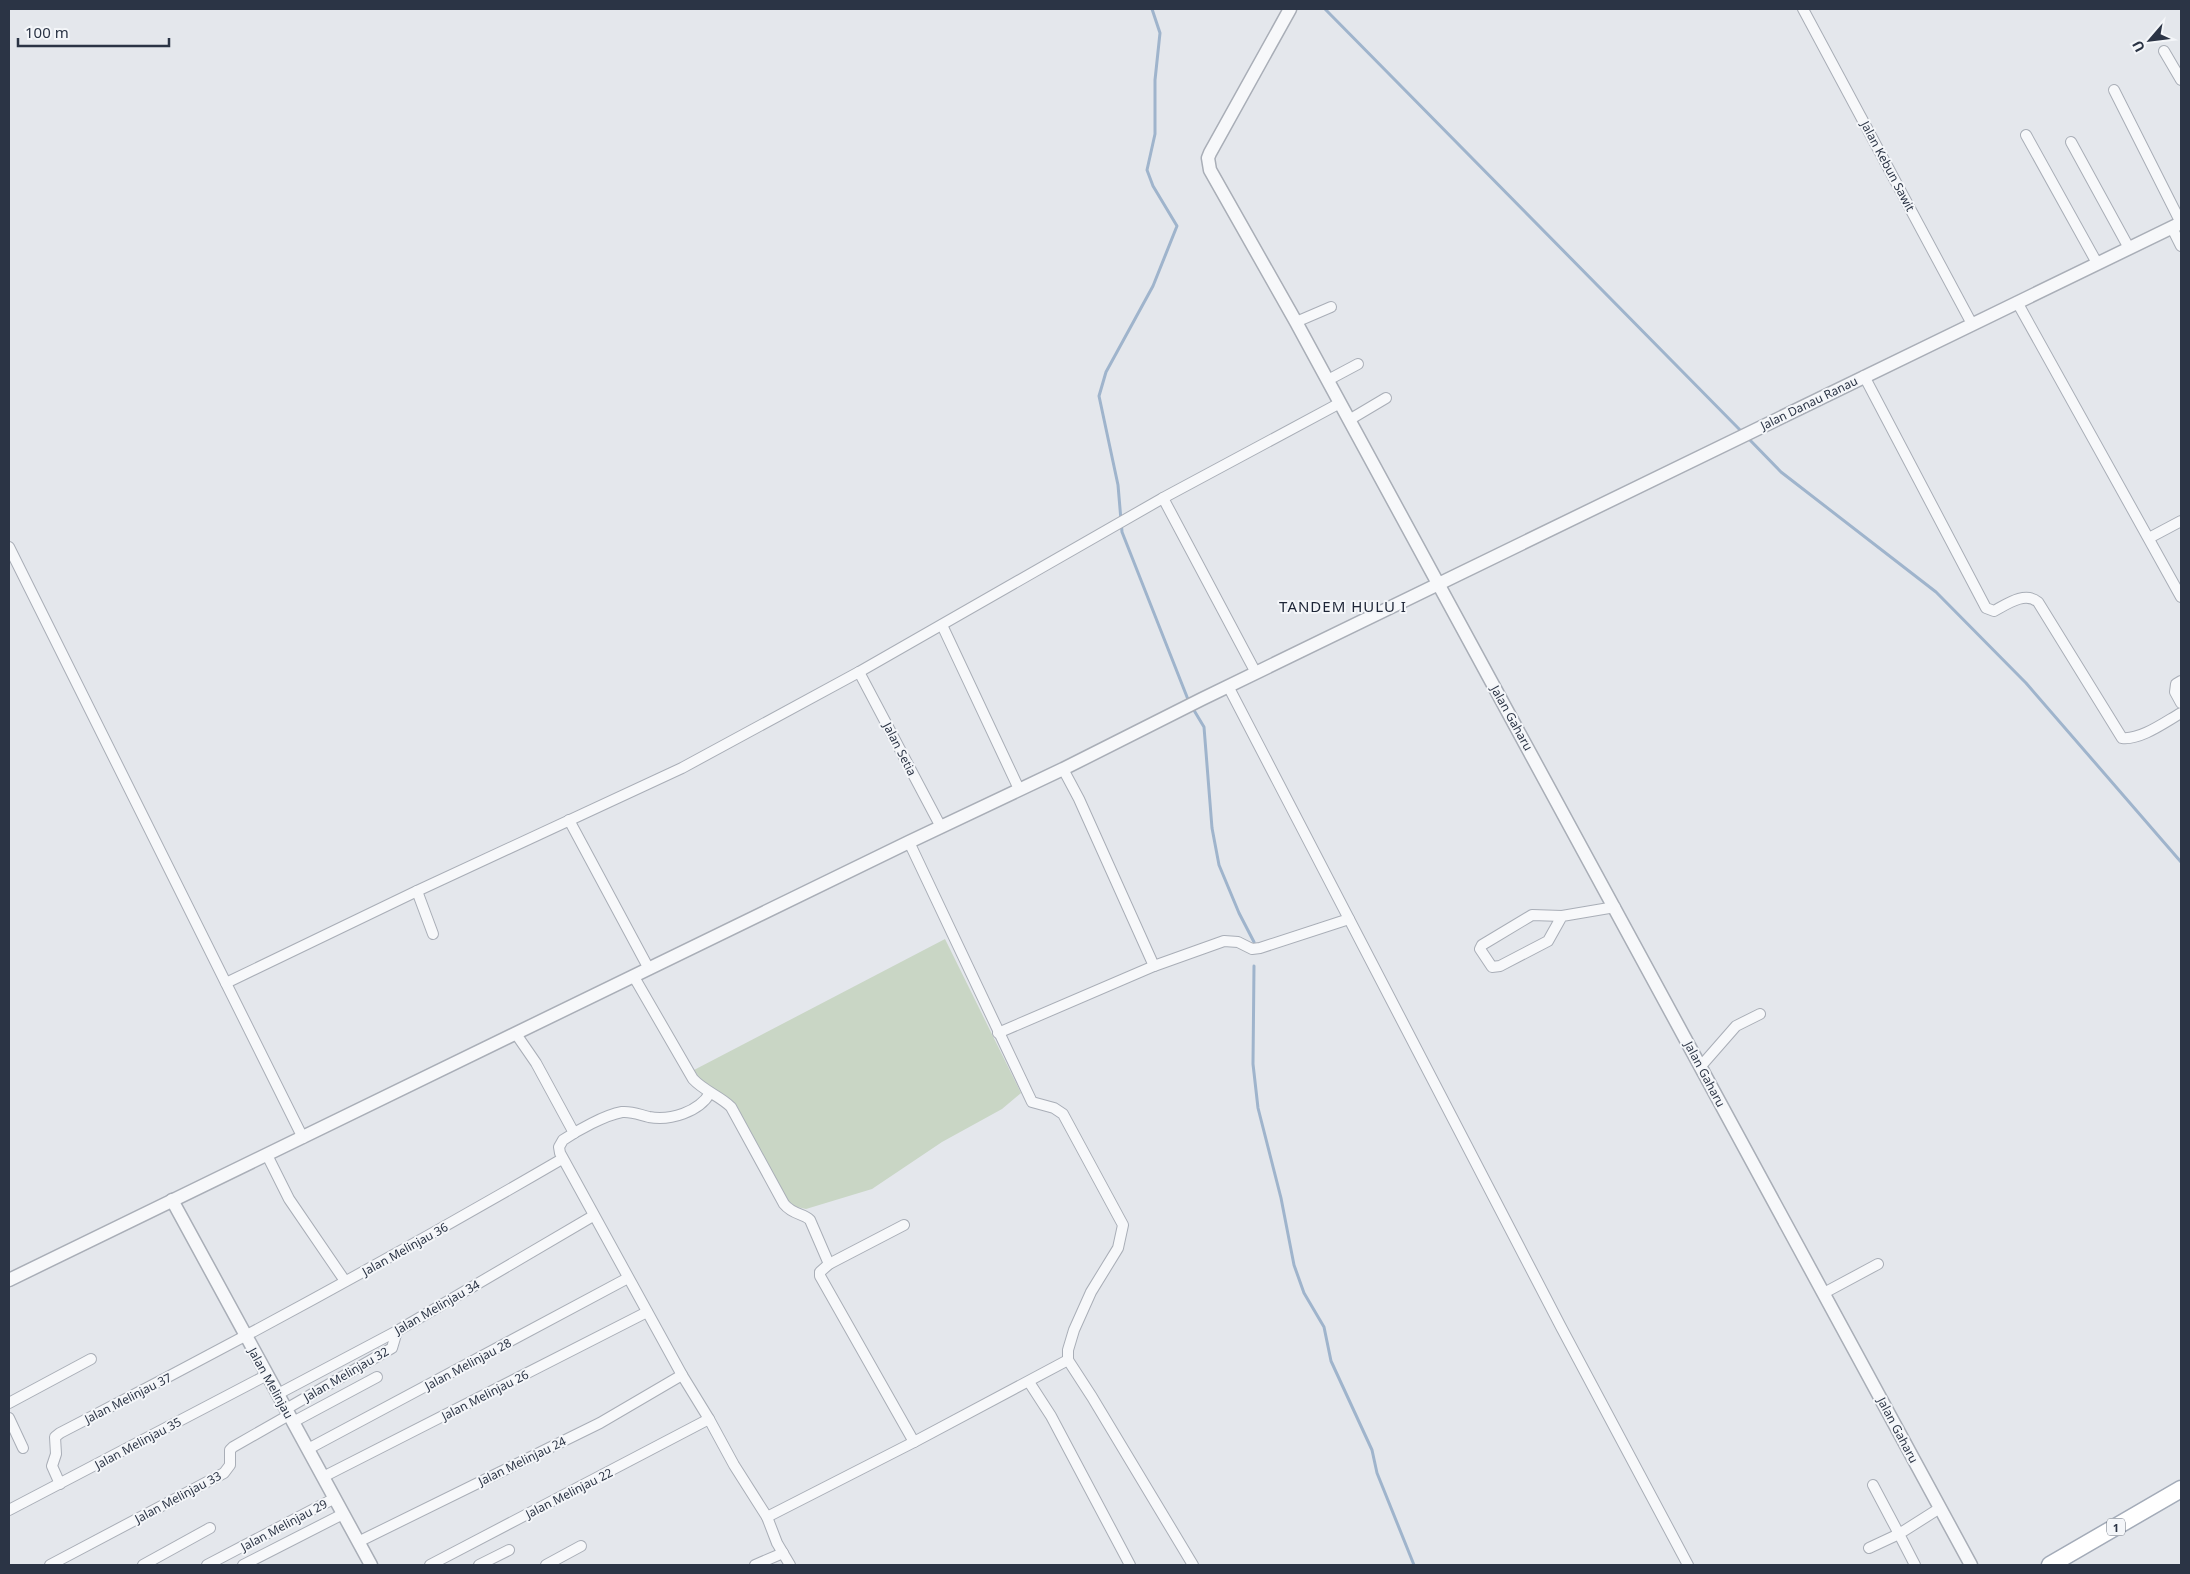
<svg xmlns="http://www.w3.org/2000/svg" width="2190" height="1574" font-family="'Noto Sans',sans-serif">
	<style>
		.green { fill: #c9d6c5 }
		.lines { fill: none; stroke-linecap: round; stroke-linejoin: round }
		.stream { stroke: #9fb4cc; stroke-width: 3 }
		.minor-casing { stroke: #a9aeb7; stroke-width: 12 }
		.tertiary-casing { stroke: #a9aeb7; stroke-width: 15 }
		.primary-casing { stroke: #a3abb8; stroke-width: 19 }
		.minor { stroke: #f7f8fa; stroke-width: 10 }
		.tertiary { stroke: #f7f8fa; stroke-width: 12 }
		.primary { stroke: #fff; stroke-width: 16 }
		.labels { text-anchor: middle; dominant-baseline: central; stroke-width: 4; stroke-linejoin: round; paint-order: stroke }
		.shield { fill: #f4f6f9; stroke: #676e7b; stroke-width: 1 }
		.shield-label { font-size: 11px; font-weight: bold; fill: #2b3445 }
		.street-label { font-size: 12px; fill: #2b3445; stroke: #f4f6f9 }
		.quarter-label { font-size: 15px; letter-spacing: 1px; fill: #1d2536; stroke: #f4f6f9 }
	</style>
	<rect width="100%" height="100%" fill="#e4e7ec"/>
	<path class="green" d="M945,939L1021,1093L1002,1109L942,1142L872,1189L806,1209L789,1205L729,1101L703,1083L694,1070Z"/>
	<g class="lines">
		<g class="stream">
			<path d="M1152,9L1160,33L1155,80V134L1147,170L1153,186L1177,226L1153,286L1106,372L1099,396L1118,485L1122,532L1189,702"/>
			<path d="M1325,9L1743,433"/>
			<path d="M1747,437L1781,472L1936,592L2026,683L2181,862"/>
			<path d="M1192,707L1204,727L1212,828L1219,865L1239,913L1254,942"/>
			<path d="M1254,966L1253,1064L1258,1108L1281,1198L1294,1265L1304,1293L1324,1327L1331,1361L1372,1450L1377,1473L1414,1565"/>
		</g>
		<defs>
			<g id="minor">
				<path d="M1803,9L1972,324"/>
				<path d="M2164,51L2181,80"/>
				<path d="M2114,90L2181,223"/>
				<path d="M2026,135L2097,263"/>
				<path d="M2071,142L2129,248"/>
				<path d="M2172,228L2181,246"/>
				<path d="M2017,302L2181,597"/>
				<path d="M1296,322L1331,307"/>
				<path d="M1864,376L1986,608L1994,611C2007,604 2025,591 2038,602L2122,738C2141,740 2165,722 2181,713"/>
				<path d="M1328,380L1358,364"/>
				<path d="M1349,420L1386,398"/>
				<path d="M1163,498L1256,673"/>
				<path d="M2149,538L2181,521"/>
				<path d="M9,547L303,1138"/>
				<path d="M942,625L1019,789"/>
				<path d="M859,672L941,827"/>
				<path d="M2181,681L2176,684L2175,692L2181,703"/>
				<path d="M1228,686L1561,1327L1688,1565"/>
				<path d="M1063,769L1079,799L1154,966"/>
				<path d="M569,820L649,969"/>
				<path d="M909,842L1032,1102L1054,1108L1063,1114L1123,1225L1118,1248L1091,1292L1074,1330L1068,1350V1360L1092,1397L1193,1565"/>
				<path d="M417,891L433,934"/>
				<path d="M1562,916L1548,941L1500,966L1492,967L1480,949L1482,945L1532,915L1562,916L1615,907"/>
				<path d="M634,977L693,1079C704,1091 720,1096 731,1107L784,1204C793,1215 803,1213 810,1220L829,1264"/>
				<path d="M226,983L417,891L682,768L859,672L1163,498L1340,403"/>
				<path d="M998,1033L1154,966L1224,941L1238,942L1252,949L1260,948L1349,919"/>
				<path d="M516,1034L536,1063L574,1133"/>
				<path d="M1701,1066L1736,1026L1760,1014"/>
				<path d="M710,1093C699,1112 670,1121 649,1117C640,1115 632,1111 622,1112C605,1115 578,1130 563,1140L559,1147L560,1153L682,1375L709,1419L734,1465L767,1517L777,1543L790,1565"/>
				<path d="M267,1155L289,1199L345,1281"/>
				<path d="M904,1225L829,1264L820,1272V1276L914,1442L1068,1360"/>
				<path d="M1824,1293L1878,1264"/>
				<path d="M1029,1382L1051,1416L1130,1565"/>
				<path d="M278,1394L397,1331L593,1216"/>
				<path d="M9,1403L91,1359"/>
				<path d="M286,1409L392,1348L397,1331"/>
				<path d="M9,1418L23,1448"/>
				<path d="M293,1422L377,1377"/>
				<path d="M308,1449L628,1278"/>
				<path d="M323,1477L647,1312"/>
				<path d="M60,1484L52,1466L56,1454L55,1437L60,1433C230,1346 397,1255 562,1159"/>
				<path d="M9,1510L267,1375"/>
				<path d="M767,1517L914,1442"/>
				<path d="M358,1542L600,1423L682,1375"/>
				<path d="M1869,1548L1899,1534L1873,1485"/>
				<path d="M50,1565L224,1473L230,1465V1450L233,1447L289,1415"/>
				<path d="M143,1565L210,1528"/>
				<path d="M207,1565L335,1498"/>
				<path d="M243,1565L343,1514"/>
				<path d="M430,1565L709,1419"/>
				<path d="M479,1565L509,1550"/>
				<path d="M546,1565L581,1546"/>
				<path d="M755,1565L783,1553"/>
				<path d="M1915,1565L1899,1534L1940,1508"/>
			</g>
			<g id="tertiary">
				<path d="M1290,9L1210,153L1208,158L1210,170L1296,322L1971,1565"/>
				<path d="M172,1200L371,1565"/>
				<path d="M9,1280L909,842L1063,769L1202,699L2181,223"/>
			</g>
			<path id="primary" d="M2050,1565L2181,1489"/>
		</defs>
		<use href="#minor" class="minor-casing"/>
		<use href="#tertiary" class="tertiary-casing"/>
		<use href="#primary" class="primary-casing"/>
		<use href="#minor" class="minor"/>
		<use href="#tertiary" class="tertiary"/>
		<use href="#primary" class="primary"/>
	</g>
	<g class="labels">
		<rect class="shield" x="2107" y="1518.5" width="18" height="17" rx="4"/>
		<g class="shield-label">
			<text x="2116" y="1527">1</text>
		</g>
		<g class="street-label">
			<text transform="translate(1888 166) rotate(62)">Jalan Kebun Sawit</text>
			<text transform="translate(1809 403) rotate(-26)">Jalan Danau Ranau</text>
			<text transform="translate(1512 718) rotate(61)">Jalan Gaharu</text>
			<text transform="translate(900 749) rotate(63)">Jalan Setia</text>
			<text transform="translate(1705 1074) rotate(62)">Jalan Gaharu</text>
			<text transform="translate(405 1249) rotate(-29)">Jalan Melinjau 36</text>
			<text transform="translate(437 1307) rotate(-30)">Jalan Melinjau 34</text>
			<text transform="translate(468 1364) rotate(-28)">Jalan Melinjau 28</text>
			<text transform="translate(346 1374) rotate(-30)">Jalan Melinjau 32</text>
			<text transform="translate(271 1383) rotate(61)">Jalan Melinjau</text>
			<text transform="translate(485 1395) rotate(-27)">Jalan Melinjau 26</text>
			<text transform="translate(128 1398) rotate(-27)">Jalan Melinjau 37</text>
			<text transform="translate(1898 1430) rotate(62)">Jalan Gaharu</text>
			<text transform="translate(138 1443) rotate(-28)">Jalan Melinjau 35</text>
			<text transform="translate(522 1461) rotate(-26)">Jalan Melinjau 24</text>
			<text transform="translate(569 1493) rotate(-27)">Jalan Melinjau 22</text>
			<text transform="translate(178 1497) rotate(-28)">Jalan Melinjau 33</text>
			<text transform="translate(284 1525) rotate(-28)">Jalan Melinjau 29</text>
		</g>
		<g class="quarter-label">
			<text x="1343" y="606">TANDEM HULU I</text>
		</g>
	</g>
	<rect width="2190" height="1574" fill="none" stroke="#2b3445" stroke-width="20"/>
	<g transform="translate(2150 40) rotate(242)" stroke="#f4f6f9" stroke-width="4" paint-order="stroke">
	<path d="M0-4L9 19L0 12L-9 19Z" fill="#2b3445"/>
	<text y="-8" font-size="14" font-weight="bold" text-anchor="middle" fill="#2b3445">U</text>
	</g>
	<path d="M18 38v8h151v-8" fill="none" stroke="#2b3445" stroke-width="2.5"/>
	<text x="25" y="38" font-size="15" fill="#2b3445" stroke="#f4f6f9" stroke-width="4" paint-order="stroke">100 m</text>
</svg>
